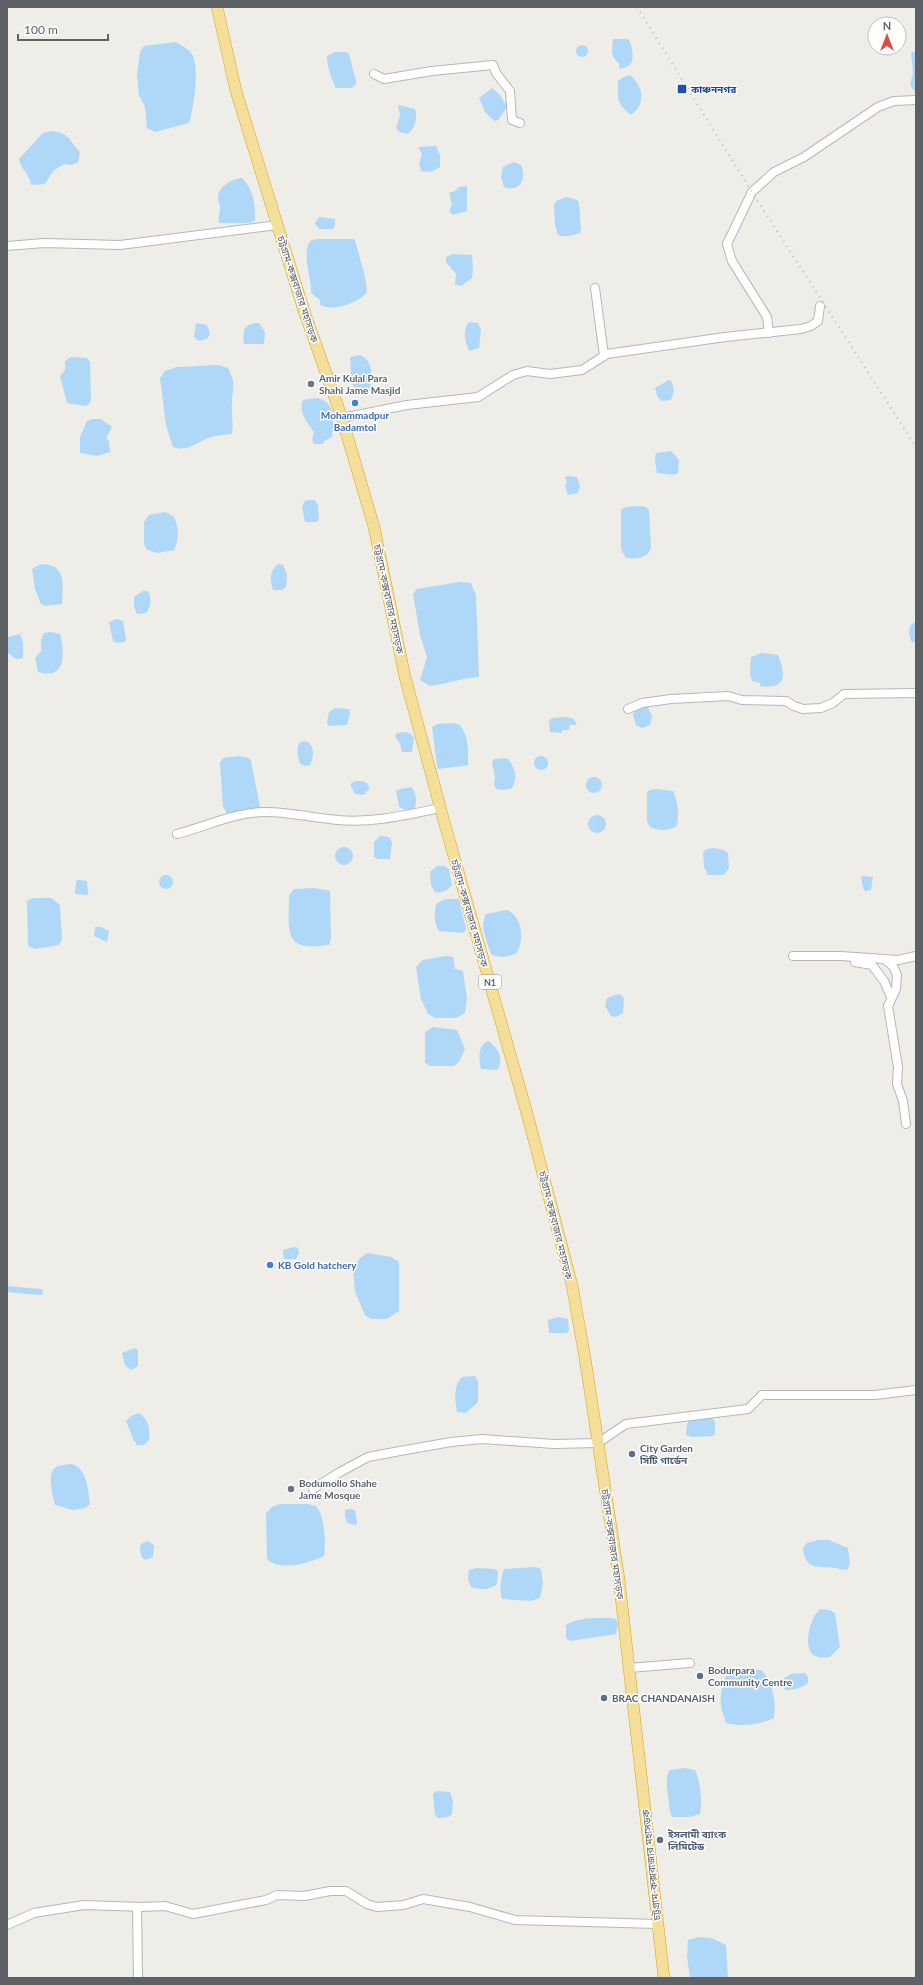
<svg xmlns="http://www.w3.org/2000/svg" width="923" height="1985" font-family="Lato,'Noto Sans Bengali',sans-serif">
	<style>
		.water { fill: #afd7f7 }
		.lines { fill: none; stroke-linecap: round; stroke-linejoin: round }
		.canal { stroke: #afd7f7; stroke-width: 6 }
		.minor-casing { stroke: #b4b7ba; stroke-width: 10 }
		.highway-casing { stroke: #e0a316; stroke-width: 12 }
		.minor { stroke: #fff; stroke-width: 8 }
		.highway { stroke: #f3de9a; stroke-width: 11 }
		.rail { stroke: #b5b6b6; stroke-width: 2; stroke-dasharray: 1 5; stroke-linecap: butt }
		.transit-dot { fill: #1a4fb4; stroke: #fff; stroke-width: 1.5 }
		.worship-dot { fill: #6b7280; stroke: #fff; stroke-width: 1.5 }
		.shop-dot { fill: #3f7fe0; stroke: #fff; stroke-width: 1.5 }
		.service-dot { fill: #5c6f8a; stroke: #fff; stroke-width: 1.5 }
		.labels { text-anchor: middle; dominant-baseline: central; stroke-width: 3; stroke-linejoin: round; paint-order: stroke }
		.shield { fill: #fff; stroke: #8e9194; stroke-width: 1 }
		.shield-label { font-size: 9px; font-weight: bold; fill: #5e6266 }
		.transit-label { font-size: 10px; font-weight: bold; fill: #164399; stroke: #fff; text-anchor: start }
		.street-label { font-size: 10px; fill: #5e6266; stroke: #fff }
		.worship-label { font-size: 10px; font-weight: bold; fill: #5b616d; stroke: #fff; text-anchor: start }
		.shop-label { font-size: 10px; font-weight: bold; fill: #366cbe; stroke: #fff }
		.service-label { font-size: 10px; font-weight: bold; fill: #4e5e75; stroke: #fff; text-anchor: start }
	</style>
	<rect width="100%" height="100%" fill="#efede7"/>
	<g class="water">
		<path d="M613,39H628C632,44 635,60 630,65C627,67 623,68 620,69L619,63C610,57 612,49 613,39Z"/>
		<path d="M176,42C182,46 190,49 193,56C199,70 194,108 189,123L155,132L147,128L145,107L139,95L137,75L140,52L144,46Z"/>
		<circle cx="582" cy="51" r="6"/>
		<path d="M335,52H346L349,54L356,81V84L352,88H336C331,77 327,67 327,56Z"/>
		<path d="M911,52H916V90H913L910,84L913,73Z"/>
		<path d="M630,75C644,87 646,104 631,115C616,103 618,99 618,81L623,77Z"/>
		<path d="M492,88L500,95L507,107L498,120L494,121L485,112L479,98Z"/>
		<path d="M398,105L415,109C418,118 415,128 408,134L399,132L396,128L400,115Z"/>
		<path d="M52,131C71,134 68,140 80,152L78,163L70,165L64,164L53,171L45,184L31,185C30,174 21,170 19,159L43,133Z"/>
		<path d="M436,146L440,155V167L431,172L421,171L419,164L422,154L418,147Z"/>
		<path d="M514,162L521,165C527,179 520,193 504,187L501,177L503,167Z"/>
		<path d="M242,178C254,189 255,204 255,220L250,223H219C218,217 220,213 220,207C220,204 218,202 218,198C218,186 232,179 242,178Z"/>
		<path d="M467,186V211L453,215L449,211L452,204L449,193L455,191L459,187Z"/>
		<path d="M567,197L577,200L579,203L581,229L580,233C573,235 566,238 558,235L555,225L554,205L556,201Z"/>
		<path d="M319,217L335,219V225L333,229H319L315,223Z"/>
		<path d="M317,239H352L355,240L365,277L367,292C359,303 333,312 320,305V300L311,293C312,277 301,256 310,241Z"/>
		<path d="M453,254L472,255L473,268L472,278L461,286L455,285L456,274L446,262V257Z"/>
		<path d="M469,322L478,323L481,329L479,348L469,351C465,342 462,330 469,322Z"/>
		<path d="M196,323L207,325L210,334L207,339L198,341L194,337Z"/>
		<path d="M259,323L265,332L264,344H244C242,329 244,324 259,323Z"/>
		<path d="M360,355C374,361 372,376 370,388L365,391L355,390L349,375L351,372L350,357Z"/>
		<path d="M71,357L87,358L90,362L91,400L89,404L85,406L67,403L60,376L65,370V361Z"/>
		<path d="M218,365L228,368C236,383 233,387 232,402C231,413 234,424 232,434C224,435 214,435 206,439C194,444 187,452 173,447L166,425L160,378L165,371L177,367Z"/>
		<path d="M669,380L671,381C675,388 674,393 671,400L662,401L658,398L655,388Z"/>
		<path d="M316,398C336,401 334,420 332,437L324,441L323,444H314L312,440L314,432C307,421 298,413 303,400Z"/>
		<path d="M92,419H101L112,427L106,438L109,441L110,452L97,456L80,453V437L87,421Z"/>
		<path d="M671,451L679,460L678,473L675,475L657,473L655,462L656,453Z"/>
		<path d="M567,476L577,477L580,486L578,493L568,495L565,486L567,483L565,478Z"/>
		<path d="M309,500H315L318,505L319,520L316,522H305L302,506L305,501Z"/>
		<path d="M639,506L646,507L649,510L651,548C647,559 636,559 626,558L621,549V510L626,507Z"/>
		<path d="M166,512L174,517C179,529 179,538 174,550L158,553L147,550L144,544V522L149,515Z"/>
		<path d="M41,564C67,564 63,585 62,604L46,606L41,604L35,589L32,569Z"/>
		<path d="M278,564L283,565L287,575L286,587L282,590H273C270,580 269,571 278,564Z"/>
		<path d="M460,582L471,583L476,596L479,677C461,678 447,684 430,686L420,680L427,657L420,635L413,594L417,589Z"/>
		<path d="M143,591H148C152,598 151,607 146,613L137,614L134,607V597Z"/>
		<path d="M117,619L123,621L126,639L125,642L116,643L113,641L109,622Z"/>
		<path d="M916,621V643L911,641L909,633L910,626Z"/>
		<path d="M51,632L60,634C65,655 66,680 38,672L35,658L41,651V640L44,633Z"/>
		<path d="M20,634L23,642V658L16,659L8,653V637Z"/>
		<path d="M761,653L778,655C786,675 787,690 760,686V683L752,681L750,674L751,657Z"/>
		<path d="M647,706L652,716L650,725L642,728L636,725L633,715L635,709Z"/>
		<path d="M335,708L349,709L350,713L347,725L329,726L327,723L329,712Z"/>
		<path d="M566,717L574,719L577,725H570L569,730H562V733L550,732L549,720L553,718Z"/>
		<path d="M453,723L460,725C469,737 468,750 468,765L439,769L437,766L432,727L438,724Z"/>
		<path d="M406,732L411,734L414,738L412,752H402L400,744L395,736L397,733Z"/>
		<path d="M306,741C315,746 314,756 310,765L306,766L300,764C298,757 296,748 300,742Z"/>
		<path d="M239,756L249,758L251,761L260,807L258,810L227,814L223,806L220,763L223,758Z"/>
		<circle cx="541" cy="763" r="7"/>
		<path d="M507,758C515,767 518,777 512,788L504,790L496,789L494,785L495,777L492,762L494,759Z"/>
		<circle cx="594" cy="785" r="8"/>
		<path d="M356,781H363L368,784L369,789L364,795L355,794L350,784Z"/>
		<path d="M411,787C417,793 417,803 414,811H408L399,807L396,790Z"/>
		<path d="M656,789L673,791C678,802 679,814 677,826C667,831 660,831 650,827L647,821V792L650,790Z"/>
		<circle cx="597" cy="824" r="9"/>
		<path d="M380,836L389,837L392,842L390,859H378L374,857V842Z"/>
		<circle cx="344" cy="856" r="9"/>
		<path d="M714,848L724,850L728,853L729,868L724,875H708L704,867L703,852L707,849Z"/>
		<path d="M437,866H444L449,869L452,885C447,891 442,893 435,892L431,885L430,872Z"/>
		<circle cx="166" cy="882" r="7"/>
		<path d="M863,876L873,877L871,890L864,891L861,878Z"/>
		<path d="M79,880L87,881L88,895L75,894L76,881Z"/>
		<path d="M314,888L330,891L331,938L329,945C282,952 289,932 289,895L294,889Z"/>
		<path d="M33,898H51L60,905L62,940L59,945L35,949L28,946L27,901Z"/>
		<path d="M445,899H459L466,929L463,933L439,931C434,922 434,914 436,904Z"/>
		<path d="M507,910C523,917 524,940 517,953C508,957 500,959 491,954C487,941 479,927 486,914Z"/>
		<path d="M95,927H101L109,931L107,942L94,936Z"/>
		<path d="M446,956L453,957L455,969L463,971L467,998L465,1013L456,1018H435L428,1014L421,999L416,967L423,960Z"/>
		<path d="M619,994L621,995L624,999L623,1013L616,1017L611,1016L605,1006L607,998Z"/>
		<path d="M433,1027L457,1030L465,1049L459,1062L454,1066H430L425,1063V1032Z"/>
		<path d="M488,1041C498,1048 505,1059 497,1070L481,1069C479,1059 477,1046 488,1041Z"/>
		<path d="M294,1247L298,1248L299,1253L296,1259H284L283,1250Z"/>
		<path d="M367,1253L391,1257L399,1262V1311L387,1319H371L365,1315L355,1292L353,1269L359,1259Z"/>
		<path d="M558,1317L568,1319L569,1330L567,1333H549L548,1320Z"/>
		<path d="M135,1348L138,1350V1366L131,1370L125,1365L122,1353Z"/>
		<path d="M475,1376L478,1382V1402L466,1413L457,1412C455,1400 453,1386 462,1377Z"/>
		<path d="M139,1413C149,1420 150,1428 149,1440L144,1445H137L133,1439L126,1421L131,1416Z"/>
		<path d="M706,1418L713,1419L715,1422V1433L713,1436L691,1437L686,1435L687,1424L691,1419Z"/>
		<path d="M70,1464C87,1466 88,1489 90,1504L85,1508L73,1510L55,1505C53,1495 45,1471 58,1466C61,1465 66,1465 70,1464Z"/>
		<path d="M280,1504H307L316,1506C325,1517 326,1542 324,1556C310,1563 279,1572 267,1559L266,1513L272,1507Z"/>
		<path d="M352,1509L355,1510L357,1523L355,1525L347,1523L345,1515V1510Z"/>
		<path d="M819,1540H829L848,1548L850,1563L848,1569C843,1571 840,1569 836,1568C819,1566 805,1571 803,1548L807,1543Z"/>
		<path d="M148,1541L154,1545L153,1557L146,1560L142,1558L140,1549L141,1544Z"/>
		<path d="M535,1567L541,1569L543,1583L540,1598L531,1601L502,1599C499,1591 501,1577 504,1569Z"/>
		<path d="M477,1568L494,1569L498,1571L497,1584C491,1590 479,1590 471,1587L468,1579L469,1570Z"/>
		<path d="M821,1609L829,1610L835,1613L840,1647C837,1650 834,1653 831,1656C828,1658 822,1658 818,1657C800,1654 810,1614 821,1609Z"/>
		<path d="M611,1618L616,1619L618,1626L616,1634L570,1641L566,1638V1625C578,1617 597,1618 611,1618Z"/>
		<path d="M745,1670H761C773,1681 776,1702 774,1718C758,1725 743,1727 726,1723C719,1704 719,1697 725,1677Z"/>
		<path d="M805,1673L808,1677V1683C801,1688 794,1690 785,1690L782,1686L784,1678L791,1674Z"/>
		<path d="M686,1768L695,1770C701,1782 702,1801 700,1814L690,1817H672L670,1812L667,1789V1776L670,1770Z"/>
		<path d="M437,1791L450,1792L453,1801L452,1814L448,1817L438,1818L435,1815L433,1794Z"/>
		<path d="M699,1937L711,1938L726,1945L728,1978H690L687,1957L688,1940Z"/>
	</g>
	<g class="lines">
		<path class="canal" d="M7,1289L40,1292"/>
		<defs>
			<g id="minor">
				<path d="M374,74L384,79L432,71L493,65L496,73L510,91L512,120L520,123"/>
				<path d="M7,246L44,243L120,245L278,225"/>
				<path d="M595,288L604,356"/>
				<path d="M769,333L767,317L732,261L727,244L752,192L774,172L804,157L878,107L894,101L916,100"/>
				<path d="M342,418L407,405L478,397L513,375L527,371L550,374L582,370L607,354L725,337L801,329L811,326L818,321L820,306"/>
				<path d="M628,709L642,703L671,699L728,696L742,700L786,701L794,706L803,709L821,708L833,703L844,694L916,693"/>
				<path d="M177,834C205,827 235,812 265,812C289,812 314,818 338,820C373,823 406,815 440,808"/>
				<path d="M793,956H841L898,960L916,956"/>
				<path d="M884,959L893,966L897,975L896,989L888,1006L898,1067L897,1084L903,1101L906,1124"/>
				<path d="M855,962L872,965L884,981L891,997"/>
				<path d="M313,1489L340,1472L368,1457L400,1451L451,1442L482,1439L554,1444L598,1443L626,1424L748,1409L762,1395H875L916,1390"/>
				<path d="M629,1668L690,1663"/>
				<path d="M137,1907L138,1978"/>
				<path d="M7,1925L34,1913L84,1905L142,1907L165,1906L193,1914L266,1900L277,1895L304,1896L330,1891H346L367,1904L377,1907L404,1905L423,1899L470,1907L515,1920L658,1924"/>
			</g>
			<path id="highway" d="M217,7L236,91L304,311L342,418L374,527L405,677L445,825L528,1117L572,1285L585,1358L619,1579L664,1978"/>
		</defs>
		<use href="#minor" class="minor-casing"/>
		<use href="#highway" class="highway-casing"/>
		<use href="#minor" class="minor"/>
		<use href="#highway" class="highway"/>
		<path class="rail" d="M637,7L752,192L916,447"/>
	</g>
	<rect class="transit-dot" x="677" y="84" width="10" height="10" rx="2"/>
	<g class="worship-dot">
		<circle cx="311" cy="384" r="4"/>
		<circle cx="291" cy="1489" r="4"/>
	</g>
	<g class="shop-dot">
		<circle cx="355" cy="403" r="4"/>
		<circle cx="270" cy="1265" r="4"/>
	</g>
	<g class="service-dot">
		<circle cx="632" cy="1454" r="4"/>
		<circle cx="700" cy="1676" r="4"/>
		<circle cx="604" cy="1698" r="4"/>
		<circle cx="660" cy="1840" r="4"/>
	</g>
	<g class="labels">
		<rect class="shield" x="479" y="975" width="22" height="14" rx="3"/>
		<g class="shield-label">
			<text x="490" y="982">N1</text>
		</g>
		<g class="transit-label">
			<text x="691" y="89">কাঞ্চননগর</text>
		</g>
		<g class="street-label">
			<text transform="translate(298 289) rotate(72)">চট্টগ্রাম-কক্সবাজার মহাসড়ক</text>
			<text transform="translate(389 599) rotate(78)">চট্টগ্রাম-কক্সবাজার মহাসড়ক</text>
			<text transform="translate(470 913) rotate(74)">চট্টগ্রাম-কক্সবাজার মহাসড়ক</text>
			<text transform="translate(556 1225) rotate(76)">চট্টগ্রাম-কক্সবাজার মহাসড়ক</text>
			<text transform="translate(613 1544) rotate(82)">চট্টগ্রাম-কক্সবাজার মহাসড়ক</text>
			<text transform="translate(651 1865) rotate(-96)">চট্টগ্রাম-কক্সবাজার মহাসড়ক</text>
		</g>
		<g class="worship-label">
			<text x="319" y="378">Amir Kulal Para<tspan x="319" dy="12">Shahi Jame Masjid</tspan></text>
			<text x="299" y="1483">Bodumollo Shahe<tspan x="299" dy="12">Jame Mosque</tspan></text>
		</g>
		<g class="shop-label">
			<text x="355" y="415">Mohammadpur<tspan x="355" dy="12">Badamtol</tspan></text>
			<text x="278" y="1265" text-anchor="start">KB Gold hatchery</text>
		</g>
		<g class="service-label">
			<text x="640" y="1448">City Garden<tspan x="640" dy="12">সিটি গার্ডেন</tspan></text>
			<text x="708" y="1670">Bodurpara<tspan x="708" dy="12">Community Centre</tspan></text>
			<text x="612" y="1698">BRAC CHANDANAISH</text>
			<text x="668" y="1834">ইসলামী ব্যাংক<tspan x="668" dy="12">লিমিটেড</tspan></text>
		</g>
	</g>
	<rect width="923" height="1985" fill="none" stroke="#5e6266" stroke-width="16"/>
	<g transform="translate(887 36)"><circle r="19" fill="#ffffff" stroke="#bfc0c2"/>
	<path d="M0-3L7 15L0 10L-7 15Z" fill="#d95043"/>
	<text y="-6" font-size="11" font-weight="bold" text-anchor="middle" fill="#5e6266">N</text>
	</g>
	<path d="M18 34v6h90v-6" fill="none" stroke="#5e6266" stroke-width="2"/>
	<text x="24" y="34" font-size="12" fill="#5e6266" stroke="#ffffff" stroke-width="3" paint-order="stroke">100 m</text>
</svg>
